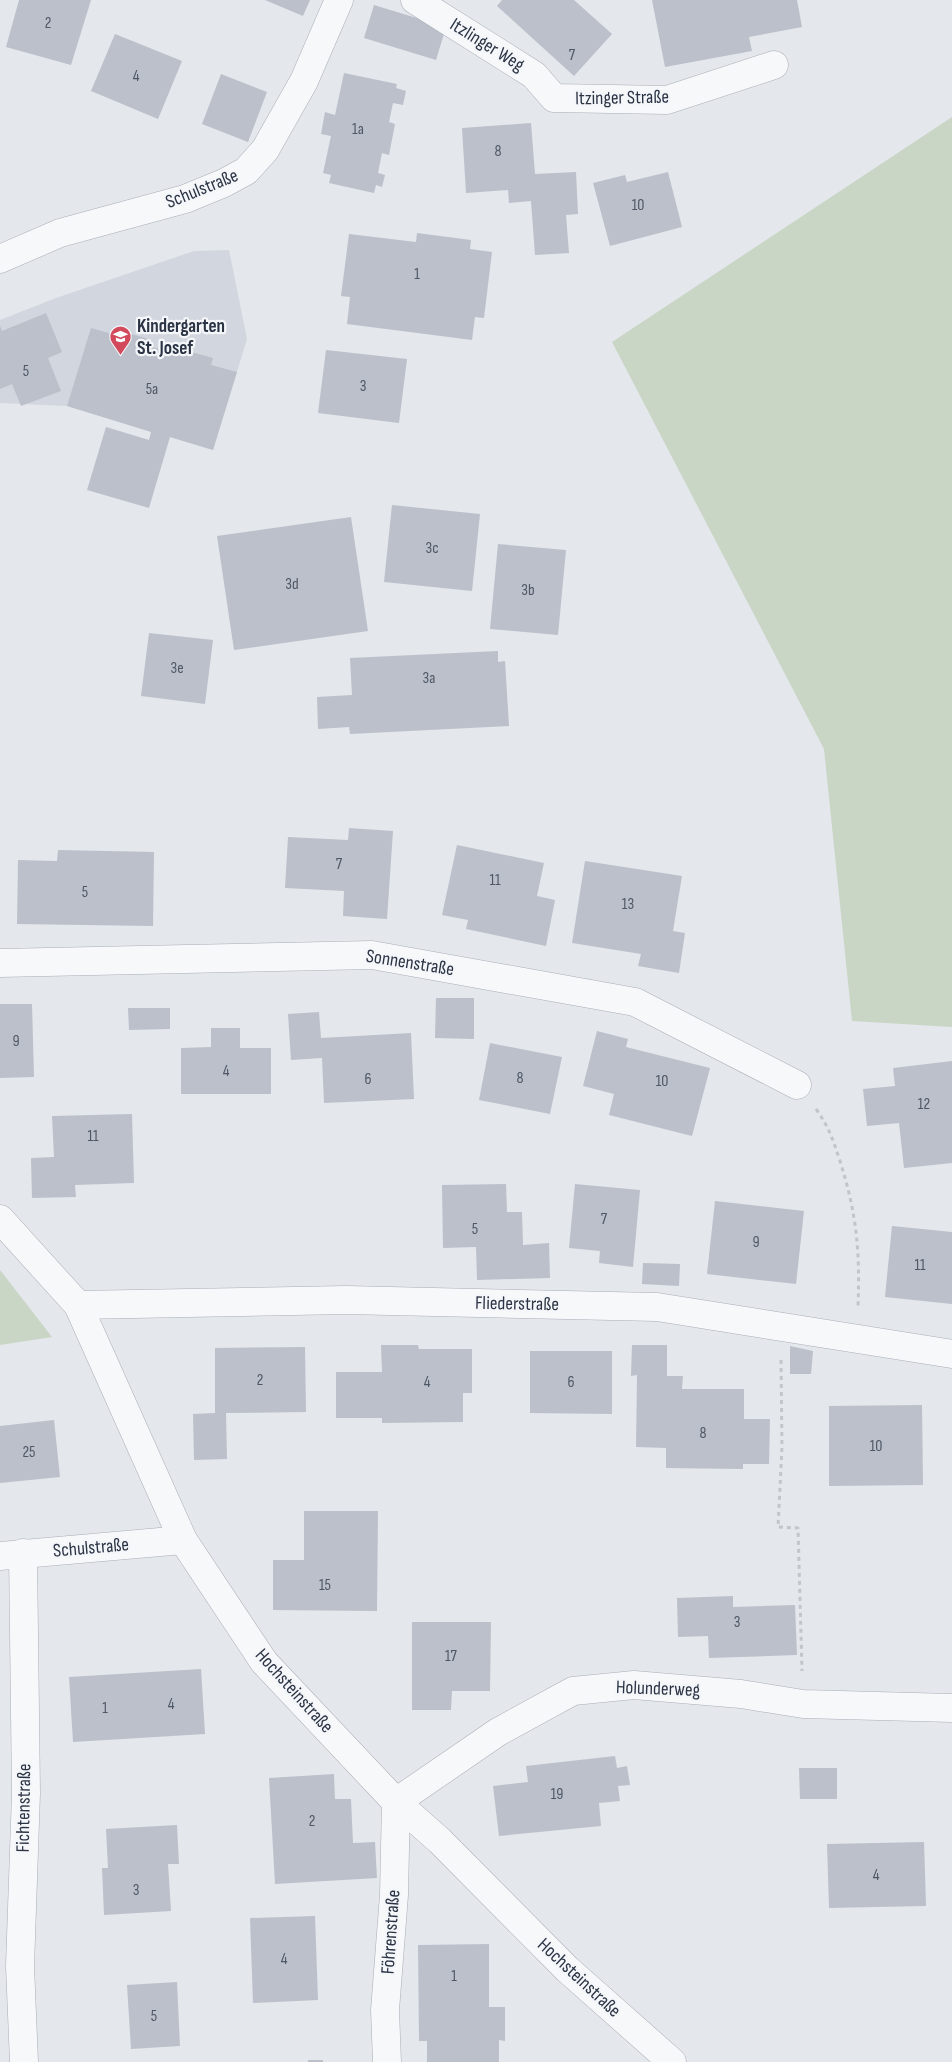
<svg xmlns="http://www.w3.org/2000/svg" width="952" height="2062" font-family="'Sofia Sans Condensed',sans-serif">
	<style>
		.built { fill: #d2d6de }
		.green { fill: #c9d6c5 }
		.building { fill: #bbc0ca }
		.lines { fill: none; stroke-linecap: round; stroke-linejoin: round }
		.street-casing { stroke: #a9aeb7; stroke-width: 29 }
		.path { stroke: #c2c5cb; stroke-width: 3; stroke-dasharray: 4 4; stroke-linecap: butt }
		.street { stroke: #f7f8fa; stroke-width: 28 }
		.labels { text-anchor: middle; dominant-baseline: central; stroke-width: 4.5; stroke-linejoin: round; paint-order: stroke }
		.number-label { font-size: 16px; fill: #4f5766 }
		.street-label { font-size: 19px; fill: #2b3445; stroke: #f4f6f9 }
		.poi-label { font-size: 19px; font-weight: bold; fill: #2b3445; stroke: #f4f6f9; text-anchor: start }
	</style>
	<rect width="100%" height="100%" fill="#e4e7ec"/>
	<path class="built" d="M229,250L247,339L213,450L67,406L0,403V320L56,298L194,251Z"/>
	<g class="green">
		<path d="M952,117V1027L852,1021L824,749L612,342Z"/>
		<path d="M0,1270L52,1337L0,1345Z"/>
	</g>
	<g class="building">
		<path d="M19,0H91L71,65L6,47Z"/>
		<path d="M265,0H310L303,16Z"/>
		<path d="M502,0H574L612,34L574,76L497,6Z"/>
		<path d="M652,0H797L802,27L749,37L752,51L665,67Z"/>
		<path d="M374,5L446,27L436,60L364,38Z"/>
		<path d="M115,34L182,61L158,119L91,91Z"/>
		<path d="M344,73L397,84L396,88L406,91L403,105L393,103L389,122L395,124L389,155L382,153L378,173L385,175L382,187L376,185L374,193L329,183L331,175L323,173L331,136L321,134L325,112L335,115Z"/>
		<path d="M221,74L267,92L248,142L202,124Z"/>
		<path d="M531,123L535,174L576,172L578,214L566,215L569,253L535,255L531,201L509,203L508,190L466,193L462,128Z"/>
		<path d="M668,172L682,227L610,246L593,183L625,175L627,182Z"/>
		<path d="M417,233L471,240L470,249L492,252L484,318L475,317L472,340L347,324L350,297L341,296L349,234L416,242Z"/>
		<path d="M46,313L62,352L48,358L61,391L21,406L12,384L0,389V326L2,331Z"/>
		<path d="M91,328L116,335L118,330L148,339L146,345L183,356L184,350L213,358L211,365L237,372L213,450L170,437L149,508L87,490L106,427L149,440L151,432L67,406Z"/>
		<path d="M326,350L407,359L399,423L318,413Z"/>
		<path d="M392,505L480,514L472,591L384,582Z"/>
		<path d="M351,517L368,631L234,650L217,536Z"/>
		<path d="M498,544L566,550L558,635L490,629Z"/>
		<path d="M149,633L213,640L205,704L141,696Z"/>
		<path d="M498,651V662L505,661L509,726L350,734L349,727L318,729L317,697L352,695L350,658Z"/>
		<path d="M349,828L393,831L387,919L343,916L344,891L285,888L288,837L348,840Z"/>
		<path d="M457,845L544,863L537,896L555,900L546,946L466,929L468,920L442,915Z"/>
		<path d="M58,850L154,852L153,926L17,924L18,860L57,861Z"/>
		<path d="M585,861L682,876L673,931L685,933L679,973L638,966L641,954L572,943Z"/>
		<path d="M436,998H474V1039L435,1038Z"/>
		<path d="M0,1004H32L34,1077L0,1078Z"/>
		<path d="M128,1008H170V1029L129,1030Z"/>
		<path d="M319,1012L321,1038L411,1033L414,1099L324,1103L322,1058L291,1060L288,1014Z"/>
		<path d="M211,1028H240V1048H271V1094H181V1048L211,1047Z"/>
		<path d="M597,1031L628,1039L626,1047L710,1068L692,1136L609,1115L614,1094L583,1086Z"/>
		<path d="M490,1043L562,1057L550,1114L479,1100Z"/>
		<path d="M952,1061V1163L904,1168L899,1123L867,1126L863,1089L895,1086L893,1068Z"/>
		<path d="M132,1114L134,1183L75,1185L76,1197L32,1198L31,1158L54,1157L52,1116Z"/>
		<path d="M506,1184L507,1212H522L523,1245L549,1243L550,1278L477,1280L476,1247L443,1248L442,1185Z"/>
		<path d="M575,1184L640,1190L633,1267L599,1263L600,1251L569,1248Z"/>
		<path d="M715,1201L804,1211L796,1284L707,1274Z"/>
		<path d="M892,1226L952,1232V1304L885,1297Z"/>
		<path d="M643,1263L680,1264L679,1286L642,1284Z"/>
		<path d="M381,1345H418L419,1349H472V1393H463V1422L382,1423V1418H336V1372H382Z"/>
		<path d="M632,1345H667V1376H683L682,1389H744V1419H770L769,1464H743V1469L666,1468V1448L636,1447L637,1375L631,1376Z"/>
		<path d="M790,1346L813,1351L811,1374H790Z"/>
		<path d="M305,1347L306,1412L226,1413L227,1459L194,1460L193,1414L215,1413V1348Z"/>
		<path d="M530,1351H612V1414L530,1413Z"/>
		<path d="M922,1405L923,1485L829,1486V1406Z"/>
		<path d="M54,1420L60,1477L0,1483V1426Z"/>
		<path d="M304,1511H378L377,1611L273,1610V1560H304Z"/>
		<path d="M733,1596V1607L795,1605L797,1655L709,1658L708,1636L678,1637L677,1598Z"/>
		<path d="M412,1622H491L490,1691H452L451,1710H412Z"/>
		<path d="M201,1669L205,1734L73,1742L69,1677Z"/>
		<path d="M615,1756L617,1768L627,1766L630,1785L618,1786L620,1801L599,1803L601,1826L499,1836L493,1786L528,1782L526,1766Z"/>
		<path d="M799,1768H837V1799H800Z"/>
		<path d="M334,1774L335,1799H351L353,1843L375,1842L377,1878L275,1884L269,1778Z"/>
		<path d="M177,1825L179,1864H168L171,1911L104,1915L102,1868H108L106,1829Z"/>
		<path d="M924,1842L926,1906L829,1908L827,1844Z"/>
		<path d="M315,1916L318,2000L253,2003L250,1918Z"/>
		<path d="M489,1944V2007H505V2041L499,2040V2062H427V2041H419L418,1945Z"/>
		<path d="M177,1982L180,2046L131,2049L127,1985Z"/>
		<rect x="308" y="2060" width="15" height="2"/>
	</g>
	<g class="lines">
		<defs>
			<g id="street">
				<path d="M415,0L534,75L554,98L667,100L774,65"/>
				<path d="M0,259L60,233L185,199L224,183L246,171L265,150L304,81L339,0"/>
				<path d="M0,963L372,955L635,1002L797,1085"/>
				<path d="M0,1219L78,1305L183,1540L264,1662L396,1802L440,1841L567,1969L672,2062"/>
				<path d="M78,1305L346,1300L657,1307L952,1354"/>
				<path d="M23,1553L26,1793L20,1966L24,2062"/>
				<path d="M0,1556L183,1540"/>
				<path d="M387,2062L385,2010L394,1895L396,1802L498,1732L573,1691L634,1685L741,1694L803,1704L952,1708"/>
			</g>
		</defs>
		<use href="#street" class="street-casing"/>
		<g class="path">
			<path d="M816,1109C829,1127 833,1140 840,1161C857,1215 860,1251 858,1307"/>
			<path d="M781,1360L782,1447L778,1527L798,1528L802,1671"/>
		</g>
		<use href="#street" class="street"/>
	</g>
	<defs>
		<symbol id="school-pin" viewBox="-11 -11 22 30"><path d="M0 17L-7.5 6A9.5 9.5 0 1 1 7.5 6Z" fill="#d1495b" stroke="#f4f6f9"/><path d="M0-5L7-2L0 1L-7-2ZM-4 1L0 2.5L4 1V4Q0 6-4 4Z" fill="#fff"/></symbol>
	</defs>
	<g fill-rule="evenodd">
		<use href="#school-pin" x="108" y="324" width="25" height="34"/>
	</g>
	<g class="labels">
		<g class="number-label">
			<text x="48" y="23">2</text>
			<text x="572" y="55">7</text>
			<text x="136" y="76">4</text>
			<text x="358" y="129">1a</text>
			<text x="498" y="151">8</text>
			<text x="638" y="205">10</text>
			<text x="417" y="274">1</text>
			<text x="26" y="371">5</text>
			<text x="363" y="386">3</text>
			<text x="152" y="389">5a</text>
			<text x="432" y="548">3c</text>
			<text x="292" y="584">3d</text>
			<text x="528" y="590">3b</text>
			<text x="177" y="668">3e</text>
			<text x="429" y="678">3a</text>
			<text x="339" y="864">7</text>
			<text x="495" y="880">11</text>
			<text x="85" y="892">5</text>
			<text x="628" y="904">13</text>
			<text x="16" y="1041">9</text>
			<text x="226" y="1071">4</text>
			<text x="520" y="1078">8</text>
			<text x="368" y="1079">6</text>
			<text x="662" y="1081">10</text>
			<text x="924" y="1104">12</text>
			<text x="93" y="1136">11</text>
			<text x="604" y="1219">7</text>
			<text x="475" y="1229">5</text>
			<text x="756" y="1242">9</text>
			<text x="920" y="1265">11</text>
			<text x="260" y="1380">2</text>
			<text x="427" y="1382">4</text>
			<text x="571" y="1382">6</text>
			<text x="703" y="1433">8</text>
			<text x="876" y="1446">10</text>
			<text x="29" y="1452">25</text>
			<text x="325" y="1585">15</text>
			<text x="737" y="1622">3</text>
			<text x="451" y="1656">17</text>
			<text x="171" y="1704">4</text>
			<text x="105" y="1708">1</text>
			<text x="557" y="1794">19</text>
			<text x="312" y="1821">2</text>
			<text x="876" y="1875">4</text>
			<text x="136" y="1890">3</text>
			<text x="284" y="1959">4</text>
			<text x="454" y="1976">1</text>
			<text x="154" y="2016">5</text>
		</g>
		<g class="street-label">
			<text transform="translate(487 45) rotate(32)">Itzlinger Weg</text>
			<text transform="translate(622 98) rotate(-1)">Itzinger Straße</text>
			<text transform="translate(202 189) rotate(-22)">Schulstraße</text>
			<text transform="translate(410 963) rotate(9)">Sonnenstraße</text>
			<text transform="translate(517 1304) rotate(1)">Fliederstraße</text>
			<text transform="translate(91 1548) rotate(-5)">Schulstraße</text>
			<text transform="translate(658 1689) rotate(2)">Holunderweg</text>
			<text transform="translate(294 1691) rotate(48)">Hochsteinstraße</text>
			<text transform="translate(24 1808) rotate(-89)">Fichtenstraße</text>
			<text transform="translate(391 1932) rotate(-86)">Föhrenstraße</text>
			<text transform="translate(579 1978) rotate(43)">Hochsteinstraße</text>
		</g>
		<g class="poi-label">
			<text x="137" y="326">Kindergarten<tspan x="137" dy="22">St. Josef</tspan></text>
		</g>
	</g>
</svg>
